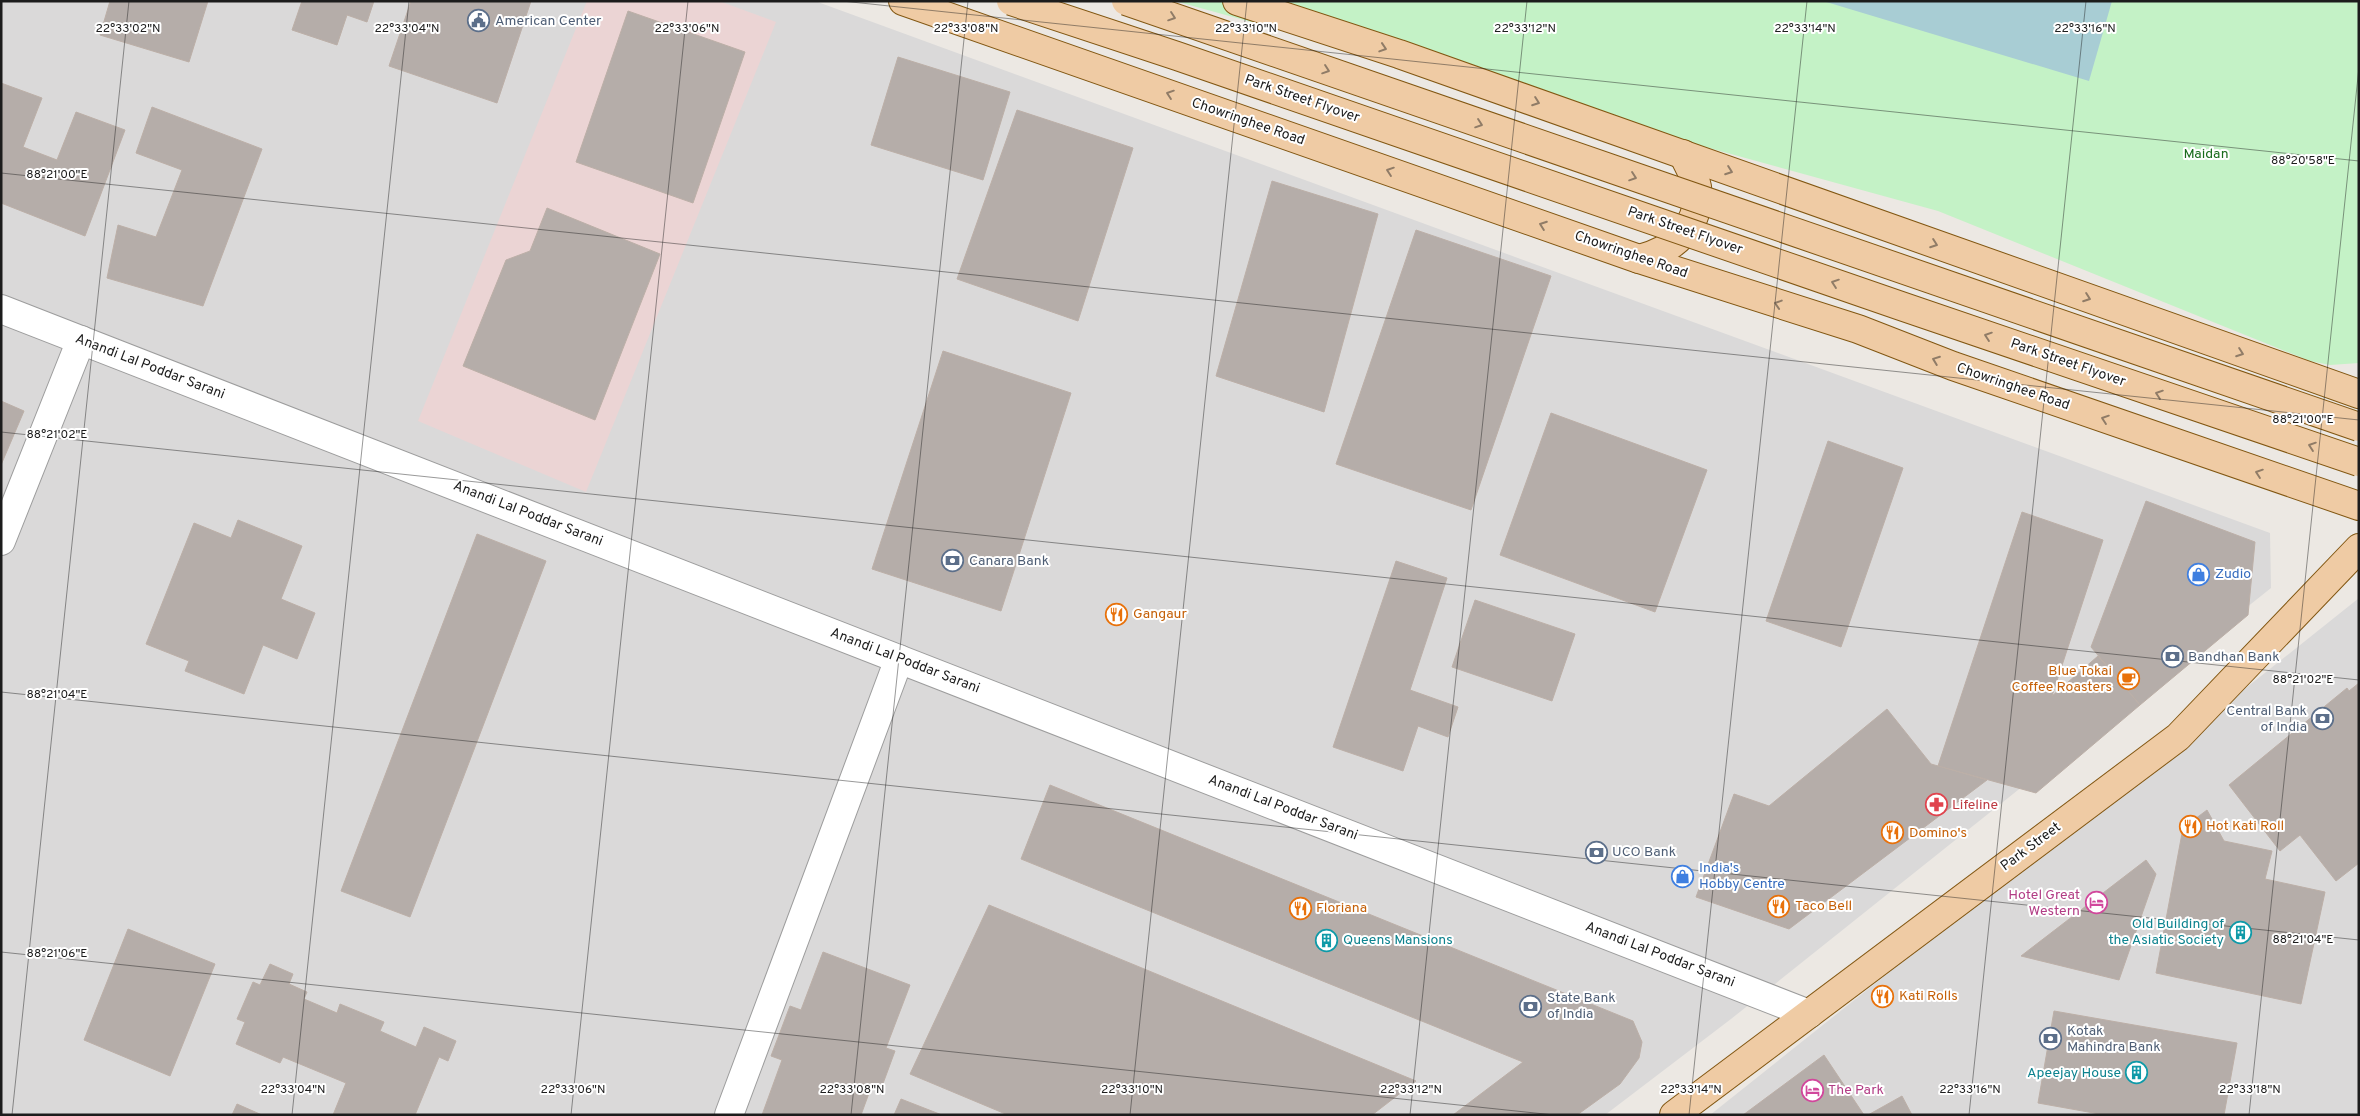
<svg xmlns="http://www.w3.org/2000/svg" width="2360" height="1116" font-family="Overpass,sans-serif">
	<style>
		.residential { fill: #dad9d9 }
		.commercial { fill: #ebd4d4 }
		.park { fill: #c4f2c6 }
		.water { fill: #a8cdd4 }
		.building { fill: #b5ada9; stroke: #bcafa7 }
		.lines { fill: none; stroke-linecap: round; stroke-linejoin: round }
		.minor-casing { stroke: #9d9d9d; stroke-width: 30 }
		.major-casing { stroke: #825712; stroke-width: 30 }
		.minor { stroke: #fff; stroke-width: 28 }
		.major { stroke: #efcba4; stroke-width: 28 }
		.major-bridge-casing { stroke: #825712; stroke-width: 30; stroke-linecap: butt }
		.major-bridge { stroke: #efcba4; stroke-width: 28 }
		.oneway { stroke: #907c67 }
		.ticks { fill: none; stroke: #1c1c1c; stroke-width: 1; stroke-opacity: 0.45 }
		.labels { text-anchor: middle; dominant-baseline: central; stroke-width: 4; stroke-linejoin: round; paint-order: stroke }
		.service-label { font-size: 14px; fill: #4e5e75; stroke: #fff; text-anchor: start }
		.street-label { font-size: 14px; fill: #1c1c1c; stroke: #fff }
		.park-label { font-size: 14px; fill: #186b1b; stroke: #fff }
		.shop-label { font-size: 14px; fill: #366cbe; stroke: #fff; text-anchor: start }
		.food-label { font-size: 14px; fill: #c56008; stroke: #fff; text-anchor: start }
		.health-label { font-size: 14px; fill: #be3a42; stroke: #fff; text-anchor: start }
		.hotel-label { font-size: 14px; fill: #b23c85; stroke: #fff; text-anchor: end }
		.culture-label { font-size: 14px; fill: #0d838f; stroke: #fff; text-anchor: end }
		.ticks-label { font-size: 12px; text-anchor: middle; fill: #1c1c1c; stroke: #fff; stroke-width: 4; stroke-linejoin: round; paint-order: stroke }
	</style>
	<rect width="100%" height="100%" fill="#ece8e3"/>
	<g class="residential">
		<path d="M1,1H815L2270,533L2271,588L1731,1019L1605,1115H1Z"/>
		<path d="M2359,598V1115H1710Z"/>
	</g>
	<path class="commercial" d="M587,1H719L776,22L586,492L418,421Z"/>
	<path class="park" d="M1175,1H2359V363L2330,365L2310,361L1938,211Z"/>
	<path class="water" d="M1823,1H2112L2089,81Z"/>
	<g class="building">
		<path d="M110,1H208L189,62L100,35Z"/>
		<path d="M302,1H374L367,22L347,15L337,45L292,30Z"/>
		<path d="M411,1H531L497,103L389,66Z"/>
		<path d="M628,11L745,52L693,203L576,162Z"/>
		<path d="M898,57L1010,92L983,180L871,145Z"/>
		<path d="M1,83L42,98L23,147L57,160L76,112L125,130L85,236L1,203Z"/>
		<path d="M152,107L262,149L203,306L107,278L118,225L156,237L182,170L136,153Z"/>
		<path d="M1017,110L1133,148L1078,321L957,279Z"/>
		<path d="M1272,181L1378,214L1324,412L1216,376Z"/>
		<path d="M547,208L660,254L595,420L463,366L506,260L530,251Z"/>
		<path d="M1416,230L1551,276L1471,510L1336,464Z"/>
		<path d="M943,351L1071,393L1001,611L872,569Z"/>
		<path d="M1,401L24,411L1,465Z"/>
		<path d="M1551,413L1707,470L1655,612L1500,555Z"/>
		<path d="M1828,441L1903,468L1841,647L1766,621Z"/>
		<path d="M2146,501L2255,542L2248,615L2140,705L2091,647Z"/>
		<path d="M2022,512L2103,540L2052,696L2098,656L2140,705L2036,793L1938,766Z"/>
		<path d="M238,520L302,546L281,599L315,613L297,659L263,645L244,694L185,671L189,661L146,644L194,523L231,538Z"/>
		<path d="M477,534L546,561L410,917L341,891Z"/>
		<path d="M1396,561L1447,578L1410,690L1458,707L1448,737L1418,726L1403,771L1333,747Z"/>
		<path d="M1475,600L1575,634L1552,701L1452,667Z"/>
		<path d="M2359,683V863L2336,881L2300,835L2280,851L2229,785L2347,688L2349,691Z"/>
		<path d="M1887,709L1931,764L1987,780L1789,929L1696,897L1734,794L1769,806Z"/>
		<path d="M1050,785L1633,1021L1642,1042L1639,1058L1620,1084L1577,1115H1453L1523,1062L1021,859Z"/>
		<path d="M2207,810L2224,841L2272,851L2265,879L2325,892L2301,1004L2156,973L2183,828Z"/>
		<path d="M2146,860L2156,874L2119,980L2021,956Z"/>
		<path d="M989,905L1416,1081L1372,1115H1008L910,1074Z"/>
		<path d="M128,929L215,964L170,1076L84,1040Z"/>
		<path d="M823,952L910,985L886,1048L895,1051L881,1089L872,1085L861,1115H762L782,1060L771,1056L790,1006L801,1010Z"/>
		<path d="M270,964L293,974L289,984L307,992L304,999L337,1013L340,1004L384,1022L380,1031L416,1047L424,1027L456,1041L448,1061L439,1057L415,1115H333L346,1083L283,1057L280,1063L236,1044L245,1022L237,1019L253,982L260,985Z"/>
		<path d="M2054,1011L2237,1043L2224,1115H2105L2038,1103Z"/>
		<path d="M1824,1055L1864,1115H1743Z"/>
		<path d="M1902,1096L1912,1115H1868Z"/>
		<path d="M901,1099L942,1115H894Z"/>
		<path d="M237,1104L262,1115H232Z"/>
	</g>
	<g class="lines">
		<defs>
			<g id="minor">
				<path d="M1,309L1809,1014"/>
				<path d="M1,541L81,340"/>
				<path d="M729,1115L899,659"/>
			</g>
			<g id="major">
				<path d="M903,1L1639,259L1858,329L1953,366L2359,506"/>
				<path d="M1237,1L1399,54L2359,394"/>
				<path d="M1639,259C1672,251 1702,226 1697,187C1695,176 1688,165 1683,154"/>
				<path d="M1674,1115L2178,737L2359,548"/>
			</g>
		</defs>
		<use href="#minor" class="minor-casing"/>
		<use href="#major" class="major-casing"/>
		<use href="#minor" class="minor"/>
		<use href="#major" class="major"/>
		<defs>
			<g id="major-bridge">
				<path d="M1011,1L1177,56L1901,306L2359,462"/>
				<path d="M1126,1L2359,427"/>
			</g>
		</defs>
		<use href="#major-bridge" class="major-bridge-casing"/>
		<use href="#major-bridge" class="major-bridge"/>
	</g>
	<defs><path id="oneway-chevron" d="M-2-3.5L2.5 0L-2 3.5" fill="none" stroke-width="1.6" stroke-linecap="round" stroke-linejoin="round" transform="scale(1.25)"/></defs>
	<g class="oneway">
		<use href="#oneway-chevron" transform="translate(1172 17) rotate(19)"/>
		<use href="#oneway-chevron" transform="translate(1383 48) rotate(18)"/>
		<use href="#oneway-chevron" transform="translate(1326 70) rotate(19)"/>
		<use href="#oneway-chevron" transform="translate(1170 94) rotate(-161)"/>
		<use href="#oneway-chevron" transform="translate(1536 102) rotate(20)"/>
		<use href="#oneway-chevron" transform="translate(1479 124) rotate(19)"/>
		<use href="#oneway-chevron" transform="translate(1390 171) rotate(-161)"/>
		<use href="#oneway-chevron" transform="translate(1729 171) rotate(20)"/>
		<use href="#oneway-chevron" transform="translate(1633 177) rotate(19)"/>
		<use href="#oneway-chevron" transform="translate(1543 225) rotate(-160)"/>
		<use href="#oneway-chevron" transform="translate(1934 244) rotate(20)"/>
		<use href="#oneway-chevron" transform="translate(1835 283) rotate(-161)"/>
		<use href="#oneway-chevron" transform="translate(2087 298) rotate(20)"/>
		<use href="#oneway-chevron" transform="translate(1778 304) rotate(-162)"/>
		<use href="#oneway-chevron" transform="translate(1988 336) rotate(-161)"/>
		<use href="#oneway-chevron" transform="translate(2240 353) rotate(20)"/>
		<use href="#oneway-chevron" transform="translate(1936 360) rotate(-159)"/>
		<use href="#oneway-chevron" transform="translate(2159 394) rotate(-161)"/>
		<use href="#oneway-chevron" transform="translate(2105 419) rotate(-161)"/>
		<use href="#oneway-chevron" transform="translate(2312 446) rotate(-161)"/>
		<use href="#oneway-chevron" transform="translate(2259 473) rotate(-161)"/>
	</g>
	<path class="ticks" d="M842,1L2359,161M1,173L2359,420M1,432L2359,680M1,692L2359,940M1,952L1554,1115M12,1115L129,1M292,1115L409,1M571,1115L688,1M851,1115L968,1M1130,1115L1247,1M1410,1115L1527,1M1689,1115L1807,1M1969,1115L2086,1M2249,1115L2359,67"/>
	<defs>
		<symbol id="civic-ring" viewBox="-11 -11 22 22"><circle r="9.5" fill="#fff" stroke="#5c6f8a" stroke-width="1.5"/><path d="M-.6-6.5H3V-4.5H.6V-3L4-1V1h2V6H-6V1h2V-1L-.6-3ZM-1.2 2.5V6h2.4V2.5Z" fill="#5c6f8a"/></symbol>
		<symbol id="bank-ring" viewBox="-11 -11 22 22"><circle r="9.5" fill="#fff" stroke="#5c6f8a" stroke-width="1.5"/><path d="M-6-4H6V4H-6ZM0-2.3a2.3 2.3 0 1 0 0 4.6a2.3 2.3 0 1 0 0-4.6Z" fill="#5c6f8a"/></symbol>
		<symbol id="shop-ring" viewBox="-11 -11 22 22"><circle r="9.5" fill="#fff" stroke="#3f7fe0" stroke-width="1.5"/><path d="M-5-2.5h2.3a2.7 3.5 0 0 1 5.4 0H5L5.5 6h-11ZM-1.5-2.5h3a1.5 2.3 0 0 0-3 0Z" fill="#3f7fe0"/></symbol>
		<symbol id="restaurant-ring" viewBox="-11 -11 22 22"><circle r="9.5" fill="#fff" stroke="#e8710a" stroke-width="1.5"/><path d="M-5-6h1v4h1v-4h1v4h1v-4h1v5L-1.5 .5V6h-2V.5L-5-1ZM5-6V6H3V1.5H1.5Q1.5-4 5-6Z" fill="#e8710a"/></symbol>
		<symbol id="cafe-ring" viewBox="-11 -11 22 22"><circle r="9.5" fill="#fff" stroke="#e8710a" stroke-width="1.5"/><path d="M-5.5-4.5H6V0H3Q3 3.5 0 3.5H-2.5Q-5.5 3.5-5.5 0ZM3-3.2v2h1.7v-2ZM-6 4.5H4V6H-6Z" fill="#e8710a"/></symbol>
		<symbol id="pharmacy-ring" viewBox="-11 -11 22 22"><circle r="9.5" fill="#fff" stroke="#e0444e" stroke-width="1.5"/><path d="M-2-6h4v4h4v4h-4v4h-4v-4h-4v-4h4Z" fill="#e0444e"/></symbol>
		<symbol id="hotel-ring" viewBox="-11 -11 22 22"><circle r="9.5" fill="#fff" stroke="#d1479c" stroke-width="1.5"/><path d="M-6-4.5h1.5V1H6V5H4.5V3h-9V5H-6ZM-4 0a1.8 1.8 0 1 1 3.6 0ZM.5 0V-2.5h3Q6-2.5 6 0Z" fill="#d1479c"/></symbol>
		<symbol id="building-ring" viewBox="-11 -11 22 22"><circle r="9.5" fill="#fff" stroke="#0f9aa8" stroke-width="1.5"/><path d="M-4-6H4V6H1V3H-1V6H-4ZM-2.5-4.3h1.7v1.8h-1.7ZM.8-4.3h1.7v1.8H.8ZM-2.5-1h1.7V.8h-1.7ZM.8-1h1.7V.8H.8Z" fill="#0f9aa8"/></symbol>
	</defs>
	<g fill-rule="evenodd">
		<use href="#civic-ring" x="466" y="8" width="25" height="25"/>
		<use href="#bank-ring" x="940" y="548" width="25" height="25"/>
		<use href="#shop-ring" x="2186" y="562" width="25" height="25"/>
		<use href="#restaurant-ring" x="1104" y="602" width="25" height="25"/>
		<use href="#bank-ring" x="2160" y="644" width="25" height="25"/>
		<use href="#cafe-ring" x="2116" y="666" width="25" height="25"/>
		<use href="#bank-ring" x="2310" y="706" width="25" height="25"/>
		<use href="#pharmacy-ring" x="1924" y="792" width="25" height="25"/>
		<use href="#restaurant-ring" x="2178" y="814" width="25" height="25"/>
		<use href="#restaurant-ring" x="1880" y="820" width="25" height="25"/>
		<use href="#bank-ring" x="1584" y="840" width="25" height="25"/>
		<use href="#shop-ring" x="1670" y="864" width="25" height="25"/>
		<use href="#hotel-ring" x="2084" y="890" width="25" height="25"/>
		<use href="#restaurant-ring" x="1766" y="894" width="25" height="25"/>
		<use href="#restaurant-ring" x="1288" y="896" width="25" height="25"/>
		<use href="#building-ring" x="2228" y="920" width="25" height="25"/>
		<use href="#building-ring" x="1314" y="928" width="25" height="25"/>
		<use href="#restaurant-ring" x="1870" y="984" width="25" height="25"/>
		<use href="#bank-ring" x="1518" y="994" width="25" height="25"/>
		<use href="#bank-ring" x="2038" y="1026" width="25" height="25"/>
		<use href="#building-ring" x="2124" y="1060" width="25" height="25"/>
		<use href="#hotel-ring" x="1800" y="1078" width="25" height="25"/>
	</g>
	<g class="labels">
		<g class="service-label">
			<text x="495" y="21">American Center</text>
			<text x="969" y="561">Canara Bank</text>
			<text x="2188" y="657">Bandhan Bank</text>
			<text x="2307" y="711" text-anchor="end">Central Bank<tspan x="2307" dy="16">of India</tspan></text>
			<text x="1612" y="852">UCO Bank</text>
			<text x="1547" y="998">State Bank<tspan x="1547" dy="16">of India</tspan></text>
			<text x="2067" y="1031">Kotak<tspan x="2067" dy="16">Mahindra Bank</tspan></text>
		</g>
		<g class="street-label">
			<text transform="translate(1302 99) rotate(19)">Park Street Flyover</text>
			<text transform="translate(1248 122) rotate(19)">Chowringhee Road</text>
			<text transform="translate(1685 231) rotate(19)">Park Street Flyover</text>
			<text transform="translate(1631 255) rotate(19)">Chowringhee Road</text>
			<text transform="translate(2068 363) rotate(19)">Park Street Flyover</text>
			<text transform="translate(150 367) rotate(21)">Anandi Lal Poddar Sarani</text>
			<text transform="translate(2013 387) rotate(19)">Chowringhee Road</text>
			<text transform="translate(528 514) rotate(21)">Anandi Lal Poddar Sarani</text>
			<text transform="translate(905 661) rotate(21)">Anandi Lal Poddar Sarani</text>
			<text transform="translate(1283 808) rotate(21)">Anandi Lal Poddar Sarani</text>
			<text transform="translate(2031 847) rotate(-37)">Park Street</text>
			<text transform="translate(1660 955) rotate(21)">Anandi Lal Poddar Sarani</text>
		</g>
		<g class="park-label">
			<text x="2206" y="154">Maidan</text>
		</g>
		<g class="shop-label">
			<text x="2215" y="574">Zudio</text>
			<text x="1699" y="868">India's<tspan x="1699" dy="16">Hobby Centre</tspan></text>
		</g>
		<g class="food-label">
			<text x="1133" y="614">Gangaur</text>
			<text x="2112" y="671" text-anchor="end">Blue Tokai<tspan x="2112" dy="16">Coffee Roasters</tspan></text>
			<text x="2206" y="826">Hot Kati Roll</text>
			<text x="1909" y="833">Domino's</text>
			<text x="1795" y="906">Taco Bell</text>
			<text x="1316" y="908">Floriana</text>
			<text x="1899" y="996">Kati Rolls</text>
		</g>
		<g class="health-label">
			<text x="1952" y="805">Lifeline</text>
		</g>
		<g class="hotel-label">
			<text x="2080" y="895">Hotel Great<tspan x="2080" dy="16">Western</tspan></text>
			<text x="1828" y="1090" text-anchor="start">The Park</text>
		</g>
		<g class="culture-label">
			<text x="2224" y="924">Old Building of<tspan x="2224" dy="16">the Asiatic Society</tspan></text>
			<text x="1343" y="940" text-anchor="start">Queens Mansions</text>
			<text x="2121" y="1073">Apeejay House</text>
		</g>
	</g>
	<g class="ticks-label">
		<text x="128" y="32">22°33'02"N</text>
		<text x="407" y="32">22°33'04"N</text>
		<text x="687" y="32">22°33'06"N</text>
		<text x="966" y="32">22°33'08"N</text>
		<text x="1246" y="32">22°33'10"N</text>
		<text x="1525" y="32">22°33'12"N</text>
		<text x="1805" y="32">22°33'14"N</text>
		<text x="2085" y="32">22°33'16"N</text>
		<text x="2303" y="164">88°20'58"E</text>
		<text x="57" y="178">88°21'00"E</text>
		<text x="2303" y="423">88°21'00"E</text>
		<text x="57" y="438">88°21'02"E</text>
		<text x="2303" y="683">88°21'02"E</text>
		<text x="57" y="698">88°21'04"E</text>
		<text x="2303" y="943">88°21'04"E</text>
		<text x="57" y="957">88°21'06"E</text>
		<text x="293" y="1093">22°33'04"N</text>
		<text x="573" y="1093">22°33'06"N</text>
		<text x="852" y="1093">22°33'08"N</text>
		<text x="1132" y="1093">22°33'10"N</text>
		<text x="1411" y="1093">22°33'12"N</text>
		<text x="1691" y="1093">22°33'14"N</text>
		<text x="1970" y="1093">22°33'16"N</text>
		<text x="2250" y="1093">22°33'18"N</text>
	</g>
	<rect width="2360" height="1116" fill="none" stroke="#1c1c1c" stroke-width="5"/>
</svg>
